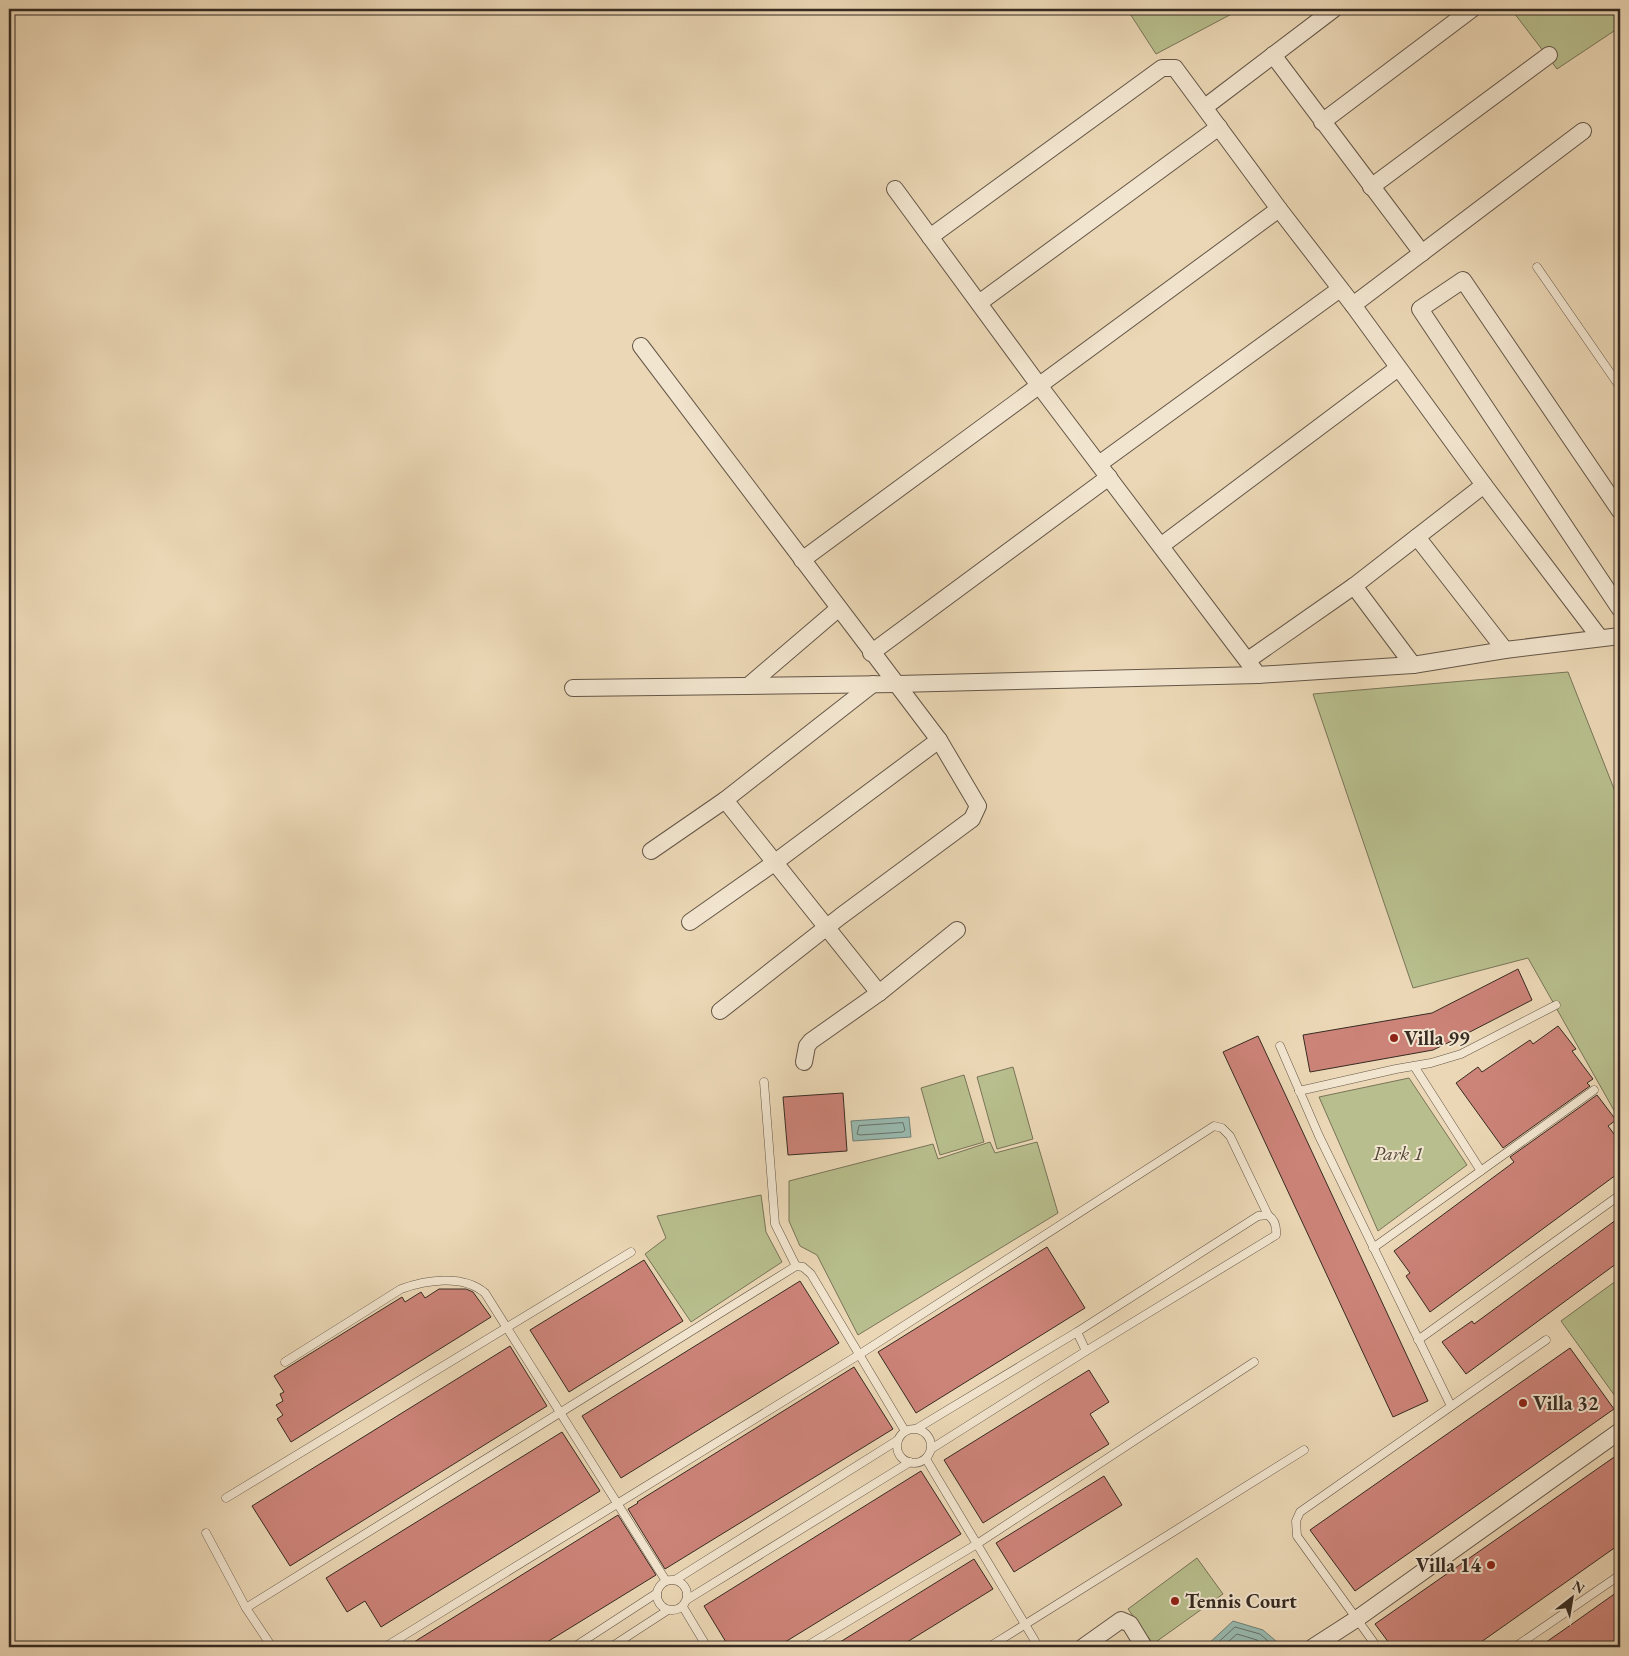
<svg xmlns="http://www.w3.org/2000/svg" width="1629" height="1656" font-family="'EB Garamond',serif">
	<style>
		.green { fill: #b8be8d; stroke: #787458 }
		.water { fill: #98b9af; stroke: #718077 }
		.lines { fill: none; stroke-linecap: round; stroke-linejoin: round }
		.shore { stroke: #687268; stroke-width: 1 }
		.building { fill: #cc8378; stroke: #372b22 }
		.lane-casing { stroke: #645647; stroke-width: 9 }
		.street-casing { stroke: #645647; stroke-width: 18 }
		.lane { stroke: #f2e5cf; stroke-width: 8 }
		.street { stroke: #f2e5cf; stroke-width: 16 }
		.poi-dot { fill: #8f2418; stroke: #f2e5cf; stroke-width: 2 }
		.labels { text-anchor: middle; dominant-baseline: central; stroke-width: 4; stroke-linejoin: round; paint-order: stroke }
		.poi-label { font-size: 20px; font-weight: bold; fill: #372b22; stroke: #f2e5cf; text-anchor: start }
		.park-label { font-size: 20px; font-style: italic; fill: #514837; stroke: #f2e5cf }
	</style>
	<rect width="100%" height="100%" fill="#ebd7b5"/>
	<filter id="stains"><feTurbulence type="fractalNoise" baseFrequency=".004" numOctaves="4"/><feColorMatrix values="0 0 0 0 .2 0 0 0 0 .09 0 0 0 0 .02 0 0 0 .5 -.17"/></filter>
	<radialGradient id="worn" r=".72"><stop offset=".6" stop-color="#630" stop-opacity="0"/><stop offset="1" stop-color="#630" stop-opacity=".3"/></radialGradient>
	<g class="green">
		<path d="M1127,9H1241L1156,54Z"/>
		<path d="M1511,9H1620V27L1557,69Z"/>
		<path d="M1568,672L1620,804V1121L1528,958L1413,988L1313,694Z"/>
		<path d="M1013,1067L1033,1139L997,1149L977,1077Z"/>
		<path d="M964,1075L984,1142L940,1155L921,1088Z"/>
		<path d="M1409,1078L1467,1165L1378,1231L1319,1097Z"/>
		<path d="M990,1142L995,1153L1037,1142L1058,1213L858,1335L817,1255L800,1246L789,1221V1181L933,1144L938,1159Z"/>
		<path d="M761,1195L766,1232L782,1262L691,1322L645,1254L666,1238L657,1216Z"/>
		<path d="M1620,1278V1403L1561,1321Z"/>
		<path d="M1197,1558L1223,1594L1153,1644L1128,1609Z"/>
	</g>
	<g class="water">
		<path d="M909,1117L911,1137L853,1141L851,1121Z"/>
		<path d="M1233,1621L1263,1630L1283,1647H1209L1207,1645Z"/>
	</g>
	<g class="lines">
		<g class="shore">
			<path d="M903,1123L905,1130L903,1132L860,1135L857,1134L859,1126Z"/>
			<path d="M1213,1647L1235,1627L1260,1634L1275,1647"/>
			<path d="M1222,1647L1237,1634L1257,1640L1266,1647"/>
		</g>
	</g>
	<g class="building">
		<path d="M1518,969L1532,1000L1462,1036L1433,1050L1310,1072L1303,1035L1432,1013Z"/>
		<path d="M1558,1026L1576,1049L1572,1051L1593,1079L1587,1083L1590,1086L1503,1148L1456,1083L1478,1067L1482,1072L1530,1040L1533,1044Z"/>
		<path d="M1258,1036L1428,1401L1393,1417L1223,1052Z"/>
		<path d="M843,1093L847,1151L788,1155L783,1097Z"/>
		<path d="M1597,1095L1616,1120L1608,1126L1620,1142V1172L1430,1312L1406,1276L1410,1273L1394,1251L1514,1162L1510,1157Z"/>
		<path d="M1620,1217V1261L1466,1374L1442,1342L1472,1321L1474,1324Z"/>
		<path d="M1047,1247L1085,1308L916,1413L878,1352Z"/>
		<path d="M644,1260L683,1321L569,1392L530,1330Z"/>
		<path d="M800,1281L839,1343L621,1478L582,1416Z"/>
		<path d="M439,1289H466L473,1292L491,1317L291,1442L277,1419L283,1415L276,1405L283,1401L280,1394L284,1392L274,1376L402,1297L405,1302L421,1292L425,1298Z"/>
		<path d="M510,1346L547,1406L290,1566L252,1506Z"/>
		<path d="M1570,1348L1614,1409L1355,1591L1310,1530Z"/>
		<path d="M854,1367L893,1429L665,1569L628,1509L638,1503L637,1502Z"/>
		<path d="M1089,1370L1109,1402L1090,1414L1109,1444L983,1523L944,1460Z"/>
		<path d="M562,1432L600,1491L381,1627L365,1601L347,1612L326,1578Z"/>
		<path d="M1620,1453V1544L1474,1647H1392L1375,1624Z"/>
		<path d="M921,1471L961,1534L777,1647H729L704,1606Z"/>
		<path d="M1104,1476L1122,1505L1014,1572L996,1543Z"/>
		<path d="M618,1515L656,1575L539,1647H406Z"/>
		<path d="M974,1559L993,1589L899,1647H832Z"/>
		<path d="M1620,1590V1647H1539L1565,1629Z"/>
	</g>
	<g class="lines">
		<defs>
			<g id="lane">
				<path d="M1537,267L1620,387"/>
				<path d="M1280,1046L1319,1136L1451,1406"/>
				<path d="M1414,1066L1481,1171"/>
				<path d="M764,1082L775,1224L796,1266"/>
				<path d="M1299,1091L1396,1069L1431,1063L1461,1054L1556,1005"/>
				<path d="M1373,1248L1594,1090"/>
				<path d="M1077,1332L1086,1351"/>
				<path d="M1418,1340L1620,1195"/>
				<path d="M285,1362L401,1289C426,1280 463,1274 485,1293L666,1581"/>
				<path d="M916,1429L1077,1332L1258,1216L1268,1215C1275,1220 1277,1226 1276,1235L1086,1351L931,1449"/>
				<circle cx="914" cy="1446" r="17"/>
				<path d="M926,1459L1035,1641"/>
				<path d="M226,1498L631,1252"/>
				<path d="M206,1533L246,1608L272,1647"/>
				<circle cx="672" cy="1595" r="15"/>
				<path d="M675,1580L898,1440"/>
				<path d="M688,1599L910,1462"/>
				<path d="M683,1607L707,1647"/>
				<path d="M246,1608L796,1266L803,1267L811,1274L905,1431"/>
				<path d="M385,1647L857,1356L1214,1126L1222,1128L1230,1136L1268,1215"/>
				<path d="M574,1647L657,1593"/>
				<path d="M611,1647L668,1610"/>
				<path d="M805,1647L977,1544L1254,1362"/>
				<path d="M989,1647L1304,1450"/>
				<path d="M1377,1647L1297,1536L1296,1521L1300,1512L1546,1340"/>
				<path d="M1515,1647L1620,1575"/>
			</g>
			<g id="street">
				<path d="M1273,55L1422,253"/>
				<path d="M1205,107L1334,9"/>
				<path d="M1322,122L1472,9"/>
				<path d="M1371,187L1549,55"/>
				<path d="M895,189L1038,384L1258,675"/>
				<path d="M930,237L1162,68H1175L1279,209L1353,305L1484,485L1600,638"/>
				<path d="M979,303L1219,127"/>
				<path d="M1353,305L1583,131"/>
				<path d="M641,346L939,740L978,806L972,819L841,916L720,1011"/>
				<path d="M1099,464L1340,289"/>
				<path d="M1620,511L1463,280L1420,309L1620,609"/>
				<path d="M1417,537L1505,650"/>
				<path d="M1162,545L1398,368"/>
				<path d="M802,560L1279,209"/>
				<path d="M1354,586L1413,665"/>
				<path d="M871,653L1109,477"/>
				<path d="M1248,660L1354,586L1484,485"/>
				<path d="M748,686L838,609"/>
				<path d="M573,688L897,684L1258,675L1413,665L1505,650L1620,636"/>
				<path d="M725,800L879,993"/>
				<path d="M651,851L725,800L873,684"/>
				<path d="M690,922L774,863L939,740"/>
				<path d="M804,1062L807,1046L811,1041L879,993L957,930"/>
				<path d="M1083,1647L1121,1620L1130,1624L1144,1647"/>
				<path d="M1313,1647L1358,1618L1620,1431"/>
			</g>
		</defs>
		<use href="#lane" class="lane-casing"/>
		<use href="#street" class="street-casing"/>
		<use href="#lane" class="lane"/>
		<use href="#street" class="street"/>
	</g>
	<g class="poi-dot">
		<circle cx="1394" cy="1038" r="5"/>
		<circle cx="1523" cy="1403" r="5"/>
		<circle cx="1491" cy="1565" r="5"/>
		<circle cx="1175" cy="1601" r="5"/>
	</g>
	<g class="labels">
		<g class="poi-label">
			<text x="1404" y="1038">Villa 99</text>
			<text x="1533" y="1403">Villa 32</text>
			<text x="1481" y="1565" text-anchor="end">Villa 14</text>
			<text x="1185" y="1601">Tennis Court</text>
		</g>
		<g class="park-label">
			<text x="1398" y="1153">Park 1</text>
		</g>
	</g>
	<rect width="1629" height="1656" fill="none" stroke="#ebd7b5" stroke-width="30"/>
	<rect x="10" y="10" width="1609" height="1636" fill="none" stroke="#372b22" stroke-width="2.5"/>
	<rect x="15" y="15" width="1599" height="1626" fill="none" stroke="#372b22"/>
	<g transform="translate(1572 1598) rotate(31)" stroke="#f2e5cf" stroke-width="4" paint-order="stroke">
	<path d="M0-4L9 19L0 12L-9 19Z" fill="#372b22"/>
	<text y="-8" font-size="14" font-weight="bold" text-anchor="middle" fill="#372b22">N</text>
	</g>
	<rect width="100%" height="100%" filter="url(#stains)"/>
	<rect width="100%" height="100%" fill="url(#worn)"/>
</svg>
